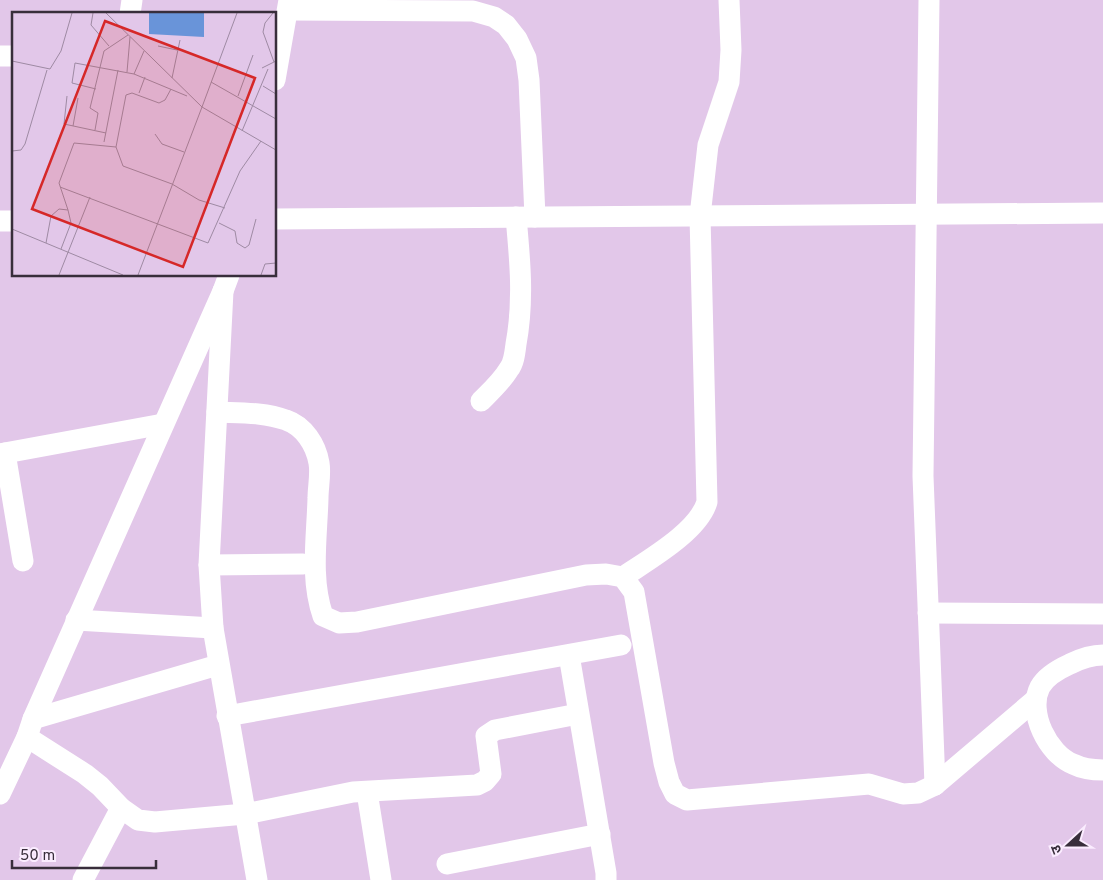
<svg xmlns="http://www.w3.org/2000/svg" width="1103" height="880" font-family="Overpass,'Noto Sans Devanagari',sans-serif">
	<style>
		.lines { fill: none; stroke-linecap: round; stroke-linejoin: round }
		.minor { stroke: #fff; stroke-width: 21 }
		.inset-road { fill: none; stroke: #9e8aa3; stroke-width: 1 }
		.view { fill: #d62828; fill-opacity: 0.15; stroke: #d62828; stroke-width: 2.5 }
		.inset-edge { fill: none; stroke: #382e3b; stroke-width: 2.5 }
	</style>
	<rect width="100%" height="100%" fill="#e2c7e9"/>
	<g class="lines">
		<g class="minor">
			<path d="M929,0L923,476L935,785"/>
			<path d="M288,10L473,11L494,17L506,25L517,39L526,58L529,80L535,217"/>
			<path d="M130,14L132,0"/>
			<path d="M0,56H14"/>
			<path d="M275,80L289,0"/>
			<path d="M275,219L1103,213"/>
			<path d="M0,221H14"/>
			<path d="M223,291L209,565L213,628L257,880"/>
			<path d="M481,401C491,391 502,381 509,369C514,363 515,352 516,344C524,301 520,260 516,217"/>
			<path d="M217,412C239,413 264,412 286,420C304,426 316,445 319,463C321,474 318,487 318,498C317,537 310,579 323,616L339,623L357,622L586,575L606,574L623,577L634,592L664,763L669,782L675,794L687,800L869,784L903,794L918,793L935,785L1035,700"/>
			<path d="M5,453L23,561"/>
			<path d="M0,454L163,424"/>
			<path d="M209,565L303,564"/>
			<path d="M623,577C648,560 698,532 707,502L700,216L708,145L729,82L731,50L729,0"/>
			<path d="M928,613L1103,614"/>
			<path d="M76,620L213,628"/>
			<path d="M569,655L606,873V880"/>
			<path d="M1103,655C1092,655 1080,659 1070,664C1059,669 1046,676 1040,687C1027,712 1048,754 1073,764C1081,768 1094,770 1103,770"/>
			<path d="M227,716L621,645"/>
			<path d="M33,719L218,665"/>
			<path d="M27,737L85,774L100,786L121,808L138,820L155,822L245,814L353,792L477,785L485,781L491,774L486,736L495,730L578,714"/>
			<path d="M367,792L381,880"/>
			<path d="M0,794L27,737L33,719L223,291L229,275"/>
			<path d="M447,864L600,834"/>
			<path d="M83,880L121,808"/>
		</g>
	</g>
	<g transform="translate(12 12)">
		<rect width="264" height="264" fill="#e2c7e9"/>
		<path d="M137,1H192V25L137,22Z" fill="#6994d9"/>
		<path class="inset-road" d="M81,1L79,13L97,34M94,1L190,95L126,263M225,1L190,95L264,138M261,1L253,11L251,20L262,50M146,34L165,38M0,49L38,57L49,39L60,1M250,56L264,49M115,60L118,25M122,62L132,39M160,66L168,28M199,70L264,107M251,74L264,82M84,77L60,71L63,51L122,62L175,84M127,81L133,65M55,84L52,112L94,121M226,84L241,43M61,114L66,86M83,118L86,101L78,96L92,39L116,23M230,119L256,57M143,122L150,132L172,140M92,130L106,58M104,135L111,154L160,172L187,188L213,196M0,139L9,138L13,132L35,58M48,175L196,231L228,159L249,129M56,198L47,171L62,131L104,135L114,83L120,81L147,91L153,88L159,77M207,211L223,219L225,231L233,236L237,233L244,207M0,217L111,263M34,231L39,204L47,197L56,198L59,211L49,237M47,263L78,185M249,263L253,252L264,251"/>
		<path class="view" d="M93,9L243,66L171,255L20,197Z"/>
		<rect width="264" height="264" class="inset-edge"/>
	</g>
	<g transform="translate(1068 845) rotate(249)" stroke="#fbedff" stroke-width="4" paint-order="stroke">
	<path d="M0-4L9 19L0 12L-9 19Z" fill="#382e3b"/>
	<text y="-8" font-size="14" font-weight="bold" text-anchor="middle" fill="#382e3b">उ</text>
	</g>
	<path d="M12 860v8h144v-8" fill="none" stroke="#382e3b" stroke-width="2.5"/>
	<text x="20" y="860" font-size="15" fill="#382e3b" stroke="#fbedff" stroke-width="4" paint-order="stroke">50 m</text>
</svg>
